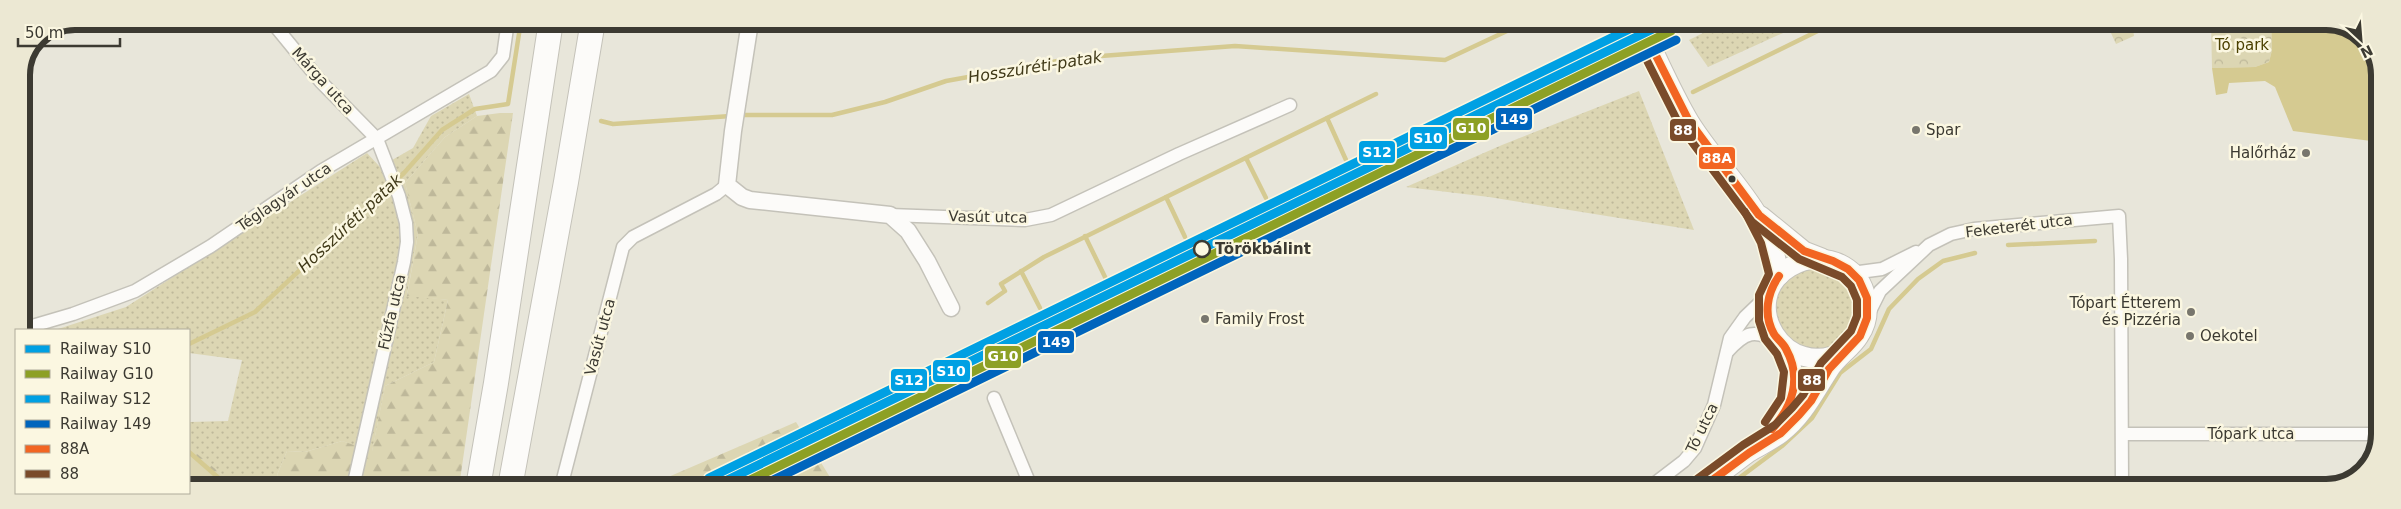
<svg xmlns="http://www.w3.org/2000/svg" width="2401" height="509" font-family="'DejaVu Sans',sans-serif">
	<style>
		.grass { fill: url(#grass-dots) }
		.forest { fill: url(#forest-firs) }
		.park { fill: url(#park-crowns) }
		.water { fill: #d5ca91 }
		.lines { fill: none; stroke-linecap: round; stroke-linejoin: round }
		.stream { stroke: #d5ca91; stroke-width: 4.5 }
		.minor-casing { stroke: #c4c2b9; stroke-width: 15 }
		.tertiary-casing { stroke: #c4c2b9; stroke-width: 19 }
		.secondary-casing { stroke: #c4c2b9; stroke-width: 21 }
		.motorway-casing { stroke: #c4c2b9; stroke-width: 26 }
		.minor { stroke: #fcfbf9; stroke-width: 12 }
		.tertiary { stroke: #fcfbf9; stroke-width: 16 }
		.secondary { stroke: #fcfbf9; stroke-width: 19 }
		.motorway { stroke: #fcfbf9; stroke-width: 24 }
		.bus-1-casing { stroke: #fbf7e1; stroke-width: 11 }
		.bus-2-casing { stroke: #fbf7e1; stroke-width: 11 }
		.bus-1 { stroke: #f26522; stroke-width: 8 }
		.bus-2 { stroke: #7a4b2a; stroke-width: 8 }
		.rail-1-casing { stroke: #fbf7e1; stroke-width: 12 }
		.rail-2-casing { stroke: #fbf7e1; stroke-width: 12 }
		.rail-3-casing { stroke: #fbf7e1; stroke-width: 12 }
		.rail-4-casing { stroke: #fbf7e1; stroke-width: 12 }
		.rail-1 { stroke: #00a0e3; stroke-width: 9 }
		.rail-2 { stroke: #8da025; stroke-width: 9 }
		.rail-3 { stroke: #00a0e3; stroke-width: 9 }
		.rail-4 { stroke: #0065bd; stroke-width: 9 }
		.poi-dot { fill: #78766d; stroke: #fbf7e1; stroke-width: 2 }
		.bus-dot { fill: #3c3a32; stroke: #fbf7e1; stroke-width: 2 }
		.stop-dot { fill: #fbf7e1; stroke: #3c3a32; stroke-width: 2.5 }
		.labels { text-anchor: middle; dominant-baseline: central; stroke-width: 5; stroke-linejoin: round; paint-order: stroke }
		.park-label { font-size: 15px; fill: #4b4000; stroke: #fbf7e1 }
		.street-label { font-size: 15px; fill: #3c3a32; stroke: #fbf7e1 }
		.poi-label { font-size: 15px; fill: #3c3a32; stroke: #fbf7e1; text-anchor: start }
		.stop-label { font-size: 15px; font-weight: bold; fill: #3c3a32; stroke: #fbf7e1; text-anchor: start }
		.water-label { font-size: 16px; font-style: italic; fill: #403918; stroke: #fbf7e1 }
		.rim { fill: none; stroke: #3c3a32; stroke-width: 6 }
		.line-badge { stroke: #fbf7e1; stroke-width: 2 }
		.badge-label { font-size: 14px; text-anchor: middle; font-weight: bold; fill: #fff }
	</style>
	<defs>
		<pattern id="grass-dots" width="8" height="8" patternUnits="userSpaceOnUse" patternTransform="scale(1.25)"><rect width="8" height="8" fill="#dcd6b3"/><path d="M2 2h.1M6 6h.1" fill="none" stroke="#beb89a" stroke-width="1.8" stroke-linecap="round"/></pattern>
		<pattern id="forest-firs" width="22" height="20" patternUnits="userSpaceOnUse" patternTransform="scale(1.25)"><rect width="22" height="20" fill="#dcd6b3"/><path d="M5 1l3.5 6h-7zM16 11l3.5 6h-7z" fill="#beb89a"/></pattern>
		<pattern id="park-crowns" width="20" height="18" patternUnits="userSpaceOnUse" patternTransform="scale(1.25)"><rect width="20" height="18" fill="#dcd6b3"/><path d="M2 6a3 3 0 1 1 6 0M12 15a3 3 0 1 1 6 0" fill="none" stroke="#beb89a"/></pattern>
	</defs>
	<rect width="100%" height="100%" fill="#e8e6da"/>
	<g class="grass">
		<path d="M1725,22H1807L1708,67L1689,40Z"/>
		<path d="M1639,91L1694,230L1489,197L1406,187L1502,145Z"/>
		<path d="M469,94L477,116L445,137L405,183L418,234L407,295L448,300L434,362L385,386L372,452L342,441L305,452L287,451L277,475L283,487H237L189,448V422L228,421L242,360L189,353V330H55L126,307L367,153L380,167L413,148L431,116Z"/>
		<circle cx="1817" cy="308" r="41"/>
	</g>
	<g class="forest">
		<path d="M500,113H513L459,487H283L277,475L287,451L305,452L342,441L372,451L385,386L434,362L448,300L407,296L418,234L405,183L445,137L477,116Z"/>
		<path d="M796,422L836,487H645Z"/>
		<path d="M189,448H190L237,487H200L189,474Z"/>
	</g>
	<g class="park">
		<path d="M2106,22H2132L2134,36L2116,44Z"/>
		<path d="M2211,22H2271L2272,50L2269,62L2255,67L2212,68Z"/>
	</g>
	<path class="water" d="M2271,22H2336L2364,37L2379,68V142L2293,131L2275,87L2265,81L2229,83L2227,93L2216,95L2212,68L2255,67L2269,62L2272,50Z"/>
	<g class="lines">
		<g class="stream">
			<path d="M1693,92L1836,22"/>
			<path d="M739,115H832L885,102L946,81L1074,58L1235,46L1445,60L1526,22"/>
			<path d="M1327,118L1346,160"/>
			<path d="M601,121L613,124L731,116"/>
			<path d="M1246,158L1266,198"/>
			<path d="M1166,197L1185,237"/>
			<path d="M1085,236L1105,277"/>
			<path d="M2008,245L2095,241"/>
			<path d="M1021,271L1040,308"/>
			<path d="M988,303L1005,291L1001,284L1044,257L1376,94"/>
			<path d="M189,344L255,312L404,173L442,130L475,109L508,104L521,21"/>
			<path d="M189,452L229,487"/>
			<path d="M1727,487L1782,446L1812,418L1840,373L1871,349L1889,309L1918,279L1943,261L1975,253"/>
		</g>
		<defs>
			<g id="minor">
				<path d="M271,21L321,82L377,139L399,196L406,223L407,242L404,262L353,487"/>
				<path d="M890,215L1025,220L1051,215L1179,154L1290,105"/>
				<path d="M1852,273L1882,269L1916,252"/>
				<path d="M1868,315L1880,291L1929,245L1951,234L1974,229L2119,216L2121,259L2122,488"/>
				<path d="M22,329L73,314L135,291L211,246L321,171L491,71L503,56L508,21"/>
				<path d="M1727,352C1745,332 1755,328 1778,343"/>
				<path d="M994,398L1031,487"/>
				<path d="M2123,434H2379"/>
				<path d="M561,487L623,247L633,237L716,194L727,185"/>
				<path d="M1650,487L1684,461L1695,448L1714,405L1730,338L1745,317L1769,294"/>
			</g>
			<path id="tertiary" d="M750,22L733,131L727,185L742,197L750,200L890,215L908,231L927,261L951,308"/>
			<g id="secondary">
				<path d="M1639,22C1656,54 1670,89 1689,121C1722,175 1771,209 1779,276"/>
				<path d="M1761,216L1804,251L1822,258"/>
				<path d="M1776,425C1801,400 1796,379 1786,348"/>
				<path d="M1703,487C1718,476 1733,464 1748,453C1759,446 1771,441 1781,433C1803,416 1814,393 1829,370C1837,357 1851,349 1859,336C1874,314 1868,280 1844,266C1827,256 1807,257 1790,267C1735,300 1785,385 1846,350"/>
			</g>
			<g id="motorway">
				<path d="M478,487L496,383L551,21"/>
				<path d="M510,487L566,182L593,21"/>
			</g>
		</defs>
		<use href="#minor" class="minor-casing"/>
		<use href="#tertiary" class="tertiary-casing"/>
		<use href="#secondary" class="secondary-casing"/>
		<use href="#motorway" class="motorway-casing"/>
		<use href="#minor" class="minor"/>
		<use href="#tertiary" class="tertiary"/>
		<use href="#secondary" class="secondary"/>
		<use href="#motorway" class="motorway"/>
		<defs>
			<g id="bus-1">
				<path d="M1639,22L1689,121L1759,215L1804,251L1833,261L1848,269L1859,280L1867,298V318L1860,336L1829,369L1811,401L1799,415L1781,433L1749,453L1703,487"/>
				<path d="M1772,429C1793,406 1802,378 1786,349C1783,343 1777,339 1774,334C1763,315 1767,293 1779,276"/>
			</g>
			<g id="bus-2">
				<path d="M1630,27L1680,126L1752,222L1799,259L1842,277L1851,286L1857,300V316L1851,331L1821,363L1803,395L1792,408L1775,425L1743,445L1697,479"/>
				<path d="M1745,212L1761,243L1769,274L1759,295V321L1765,339L1777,354L1784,372L1781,398L1765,422"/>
			</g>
		</defs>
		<use href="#bus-1" class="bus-1-casing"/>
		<use href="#bus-2" class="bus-2-casing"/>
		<use href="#bus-1" class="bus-1"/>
		<use href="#bus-2" class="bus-2"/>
		<defs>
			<path id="rail-1" d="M713,487L1667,22"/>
			<path id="rail-2" d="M736,487L1671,31"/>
			<path id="rail-3" d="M709,478L1644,22"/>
			<path id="rail-4" d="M759,487L1676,40"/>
		</defs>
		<use href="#rail-1" class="rail-1-casing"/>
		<use href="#rail-2" class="rail-2-casing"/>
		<use href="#rail-3" class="rail-3-casing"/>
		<use href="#rail-4" class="rail-4-casing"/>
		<use href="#rail-1" class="rail-1"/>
		<use href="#rail-2" class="rail-2"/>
		<use href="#rail-3" class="rail-3"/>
		<use href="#rail-4" class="rail-4"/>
	</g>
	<g class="poi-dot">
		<circle cx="1916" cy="130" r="5"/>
		<circle cx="2306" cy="153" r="5"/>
		<circle cx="2191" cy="312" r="5"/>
		<circle cx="1205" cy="319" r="5"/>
		<circle cx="2190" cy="336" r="5"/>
	</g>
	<circle class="bus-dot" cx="1732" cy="179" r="4.5"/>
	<circle class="stop-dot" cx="1202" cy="249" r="8"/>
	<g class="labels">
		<g class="park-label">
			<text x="2242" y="45">Tó park</text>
		</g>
		<g class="street-label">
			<text transform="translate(323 81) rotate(48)">Márga utca</text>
			<text transform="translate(284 197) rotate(-34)">Téglagyár utca</text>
			<text transform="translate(988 217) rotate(1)">Vasút utca</text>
			<text transform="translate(2019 226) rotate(-7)">Feketerét utca</text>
			<text transform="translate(392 312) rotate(-77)">Fűzfa utca</text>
			<text transform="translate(600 337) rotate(-75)">Vasút utca</text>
			<text transform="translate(1702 428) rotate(-64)">Tó utca</text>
			<text x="2251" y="434">Tópark utca</text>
		</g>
		<g class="poi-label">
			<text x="1926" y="130">Spar</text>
			<text x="2296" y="153" text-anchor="end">Halőrház</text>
			<text x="2181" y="303" text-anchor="end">Tópart Étterem<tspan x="2181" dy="17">és Pizzéria</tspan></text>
			<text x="1215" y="319">Family Frost</text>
			<text x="2200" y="336">Oekotel</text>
		</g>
		<g class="stop-label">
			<text x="1215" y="249">Törökbálint</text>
		</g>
		<g class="water-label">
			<text transform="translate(1035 67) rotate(-9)">Hosszúréti-patak</text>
			<text transform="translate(350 223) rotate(-43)">Hosszúréti-patak</text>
		</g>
	</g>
	<path d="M0 0H2401V509H0ZM75 30H2326A45 45 0 0 1 2371 75V434A45 45 0 0 1 2326 479H75A45 45 0 0 1 30 434V75A45 45 0 0 1 75 30Z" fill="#ece8d3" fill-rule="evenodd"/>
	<path class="rim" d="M75 30H2326A45 45 0 0 1 2371 75V434A45 45 0 0 1 2326 479H75A45 45 0 0 1 30 434V75A45 45 0 0 1 75 30Z"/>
	<g class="line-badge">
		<rect x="1495" y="107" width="38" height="24" rx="5" fill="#0065bd"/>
		<rect x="1452" y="117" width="38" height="24" rx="5" fill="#8da025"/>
		<rect x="1669" y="118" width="28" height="24" rx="5" fill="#7a4b2a"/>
		<rect x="1409" y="126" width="39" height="24" rx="5" fill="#00a0e3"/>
		<rect x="1358" y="140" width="38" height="24" rx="5" fill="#00a0e3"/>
		<rect x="1698" y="146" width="38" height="24" rx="5" fill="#f26522"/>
		<rect x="1037" y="330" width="38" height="24" rx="5" fill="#0065bd"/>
		<rect x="984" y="345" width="38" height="24" rx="5" fill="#8da025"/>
		<rect x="932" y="359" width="39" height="24" rx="5" fill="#00a0e3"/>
		<rect x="1797" y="368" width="29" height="24" rx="5" fill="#7a4b2a"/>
		<rect x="890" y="368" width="38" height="24" rx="5" fill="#00a0e3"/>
	</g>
	<g class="badge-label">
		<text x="1514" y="124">149</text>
		<text x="1471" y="133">G10</text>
		<text x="1683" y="135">88</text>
		<text x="1428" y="143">S10</text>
		<text x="1377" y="157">S12</text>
		<text x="1717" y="163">88A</text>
		<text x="1056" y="347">149</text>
		<text x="1003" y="361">G10</text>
		<text x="951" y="376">S10</text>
		<text x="1812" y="385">88</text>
		<text x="909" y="385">S12</text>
	</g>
	<rect x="15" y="329" width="175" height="165" fill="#fbf7e1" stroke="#afab9b"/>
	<rect x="25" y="345" width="25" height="8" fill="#00a0e3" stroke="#afab9b"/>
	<text x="60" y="354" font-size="15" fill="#3c3a32">Railway S10</text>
	<rect x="25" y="370" width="25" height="8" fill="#8da025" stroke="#afab9b"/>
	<text x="60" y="379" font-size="15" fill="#3c3a32">Railway G10</text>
	<rect x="25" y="395" width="25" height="8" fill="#00a0e3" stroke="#afab9b"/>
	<text x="60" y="404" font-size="15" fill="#3c3a32">Railway S12</text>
	<rect x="25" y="420" width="25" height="8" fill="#0065bd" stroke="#afab9b"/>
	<text x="60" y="429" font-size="15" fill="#3c3a32">Railway 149</text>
	<rect x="25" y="445" width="25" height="8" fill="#f26522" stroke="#afab9b"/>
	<text x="60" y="454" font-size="15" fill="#3c3a32">88A</text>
	<rect x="25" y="470" width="25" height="8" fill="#7a4b2a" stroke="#afab9b"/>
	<text x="60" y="479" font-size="15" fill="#3c3a32">88</text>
	<g transform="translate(2361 40) rotate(154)" stroke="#fbf7e1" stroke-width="4" paint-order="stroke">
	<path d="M0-4L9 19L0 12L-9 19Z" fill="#3c3a32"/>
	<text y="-8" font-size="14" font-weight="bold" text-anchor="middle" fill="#3c3a32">N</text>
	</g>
	<path d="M18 38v8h102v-8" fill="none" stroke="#3c3a32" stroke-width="2.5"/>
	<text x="25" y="38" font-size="15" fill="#3c3a32" stroke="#fbf7e1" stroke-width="4" paint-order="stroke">50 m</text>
</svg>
